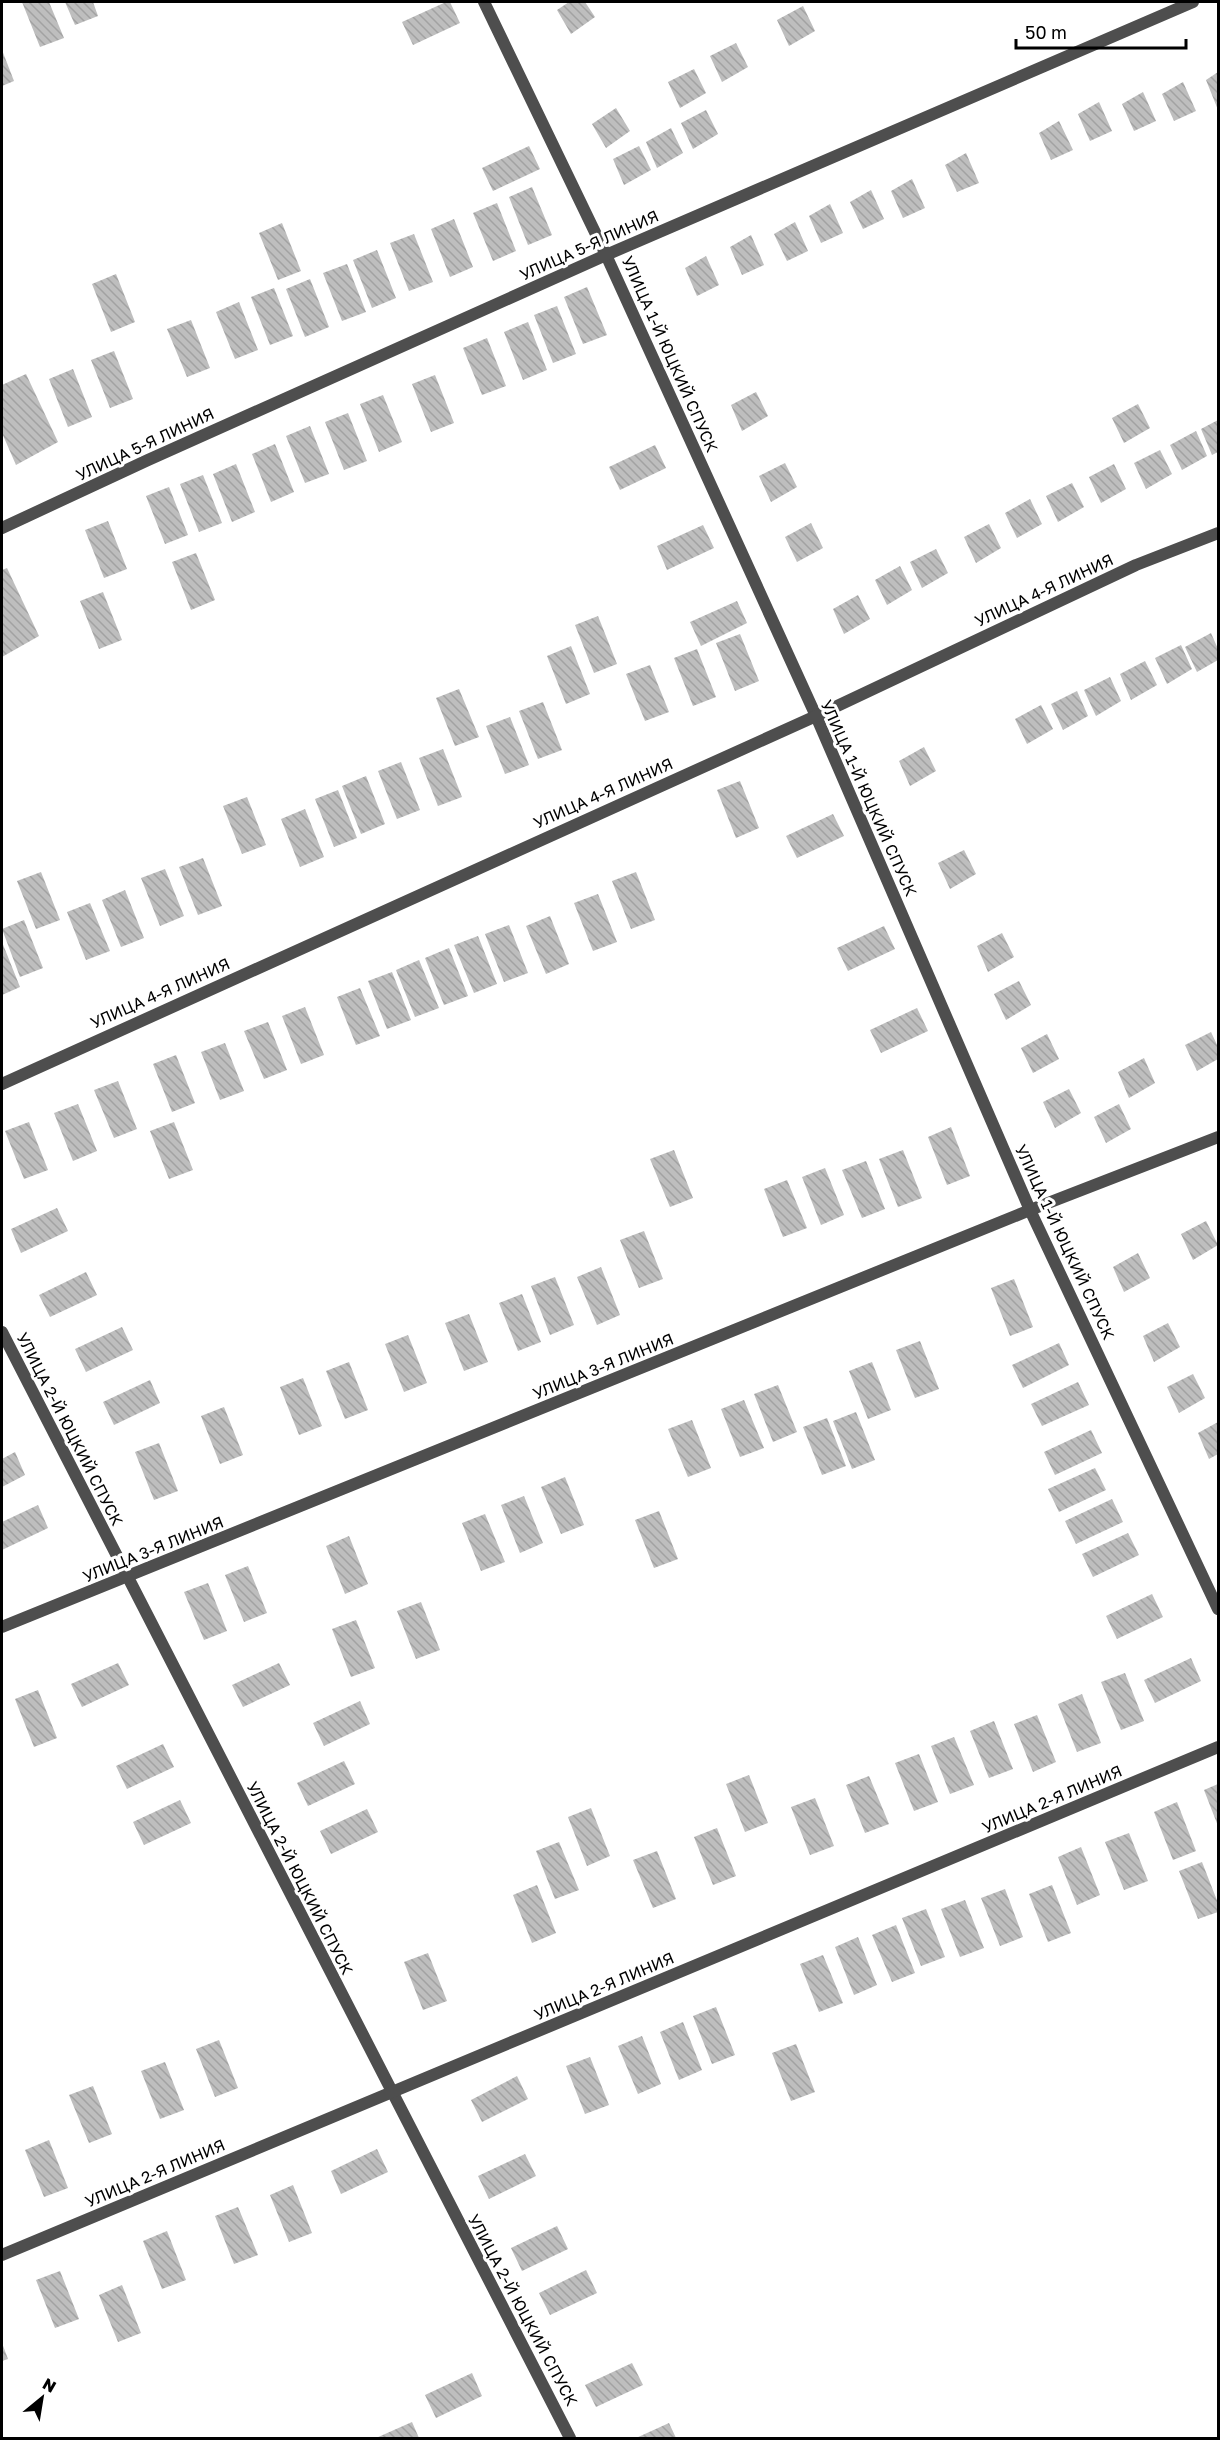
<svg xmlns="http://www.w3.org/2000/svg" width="1220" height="2440" font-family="'Golos Text',sans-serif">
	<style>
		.building { fill: url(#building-back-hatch) }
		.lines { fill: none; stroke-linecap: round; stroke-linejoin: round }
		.minor { stroke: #4e4e4e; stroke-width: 12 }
		.tertiary { stroke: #4e4e4e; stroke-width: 12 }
		.labels { text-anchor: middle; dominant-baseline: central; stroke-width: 6; stroke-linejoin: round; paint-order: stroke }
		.street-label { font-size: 16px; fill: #000; stroke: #fff }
	</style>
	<defs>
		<pattern id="building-back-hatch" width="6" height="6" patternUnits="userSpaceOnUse" patternTransform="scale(1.5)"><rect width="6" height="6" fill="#bebebe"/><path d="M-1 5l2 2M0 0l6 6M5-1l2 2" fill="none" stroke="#a2a2a2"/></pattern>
	</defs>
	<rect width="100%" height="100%" fill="#fff"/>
	<g class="building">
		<path d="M22,2H49L64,38L40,47Z"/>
		<path d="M65,2H93L98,16L75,25Z"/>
		<path d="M446,2H450L460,23L413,45L402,22Z"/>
		<path d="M569,2H585L595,17L571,34L557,10Z"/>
		<path d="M803,6L815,31L789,46L777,20Z"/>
		<path d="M736,43L748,67L722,82L710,56Z"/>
		<path d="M2,50L14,81L2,86Z"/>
		<path d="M694,69L706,93L680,108L668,82Z"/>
		<path d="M1218,72V110L1206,80Z"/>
		<path d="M1183,82L1196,111L1174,121L1162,94Z"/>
		<path d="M1143,92L1156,121L1134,131L1122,104Z"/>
		<path d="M1099,102L1112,131L1090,141L1078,114Z"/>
		<path d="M616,108L630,131L606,148L592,124Z"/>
		<path d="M706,110L718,134L693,149L681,123Z"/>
		<path d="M1059,121L1073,150L1051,160L1039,133Z"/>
		<path d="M671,128L683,153L657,168L646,142Z"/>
		<path d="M529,146L540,169L493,191L482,168Z"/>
		<path d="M639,146L651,170L624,185L613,159Z"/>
		<path d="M966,153L979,183L957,192L945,165Z"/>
		<path d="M912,179L925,208L903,218L891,191Z"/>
		<path d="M532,187L552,235L528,245L509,197Z"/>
		<path d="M871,190L884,219L863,229L850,202Z"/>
		<path d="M497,203L516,251L493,261L473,213Z"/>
		<path d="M830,204L843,233L821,243L809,216Z"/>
		<path d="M454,219L473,267L450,277L431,229Z"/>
		<path d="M795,222L808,251L787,261L774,234Z"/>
		<path d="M282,223L301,271L278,280L259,233Z"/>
		<path d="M414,234L433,282L409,291L390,243Z"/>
		<path d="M751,235L764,265L742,275L730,247Z"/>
		<path d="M377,250L396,298L372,308L353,260Z"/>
		<path d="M706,256L719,285L697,296L685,268Z"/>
		<path d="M347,264L366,312L342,321L323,273Z"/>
		<path d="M116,274L135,322L111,332L92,284Z"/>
		<path d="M310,279L329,327L305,337L286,289Z"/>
		<path d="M587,287L607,335L583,344L564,297Z"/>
		<path d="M274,288L293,336L270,345L251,297Z"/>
		<path d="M239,302L258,350L235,359L216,312Z"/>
		<path d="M557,306L576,354L553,363L534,315Z"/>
		<path d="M191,320L210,368L187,377L167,329Z"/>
		<path d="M528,322L547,370L523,380L504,332Z"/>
		<path d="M487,338L506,386L482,395L463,348Z"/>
		<path d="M114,351L133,399L110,408L91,360Z"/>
		<path d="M73,369L92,417L68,427L49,379Z"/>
		<path d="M26,374L58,442L16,465L2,433V385Z"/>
		<path d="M435,375L454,423L431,432L412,384Z"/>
		<path d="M756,392L768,416L742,431L731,405Z"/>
		<path d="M383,395L402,442L379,452L360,404Z"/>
		<path d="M1138,404L1150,428L1124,443L1112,418Z"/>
		<path d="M348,413L367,461L344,470L325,422Z"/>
		<path d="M1218,420V452L1212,455L1201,429Z"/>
		<path d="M310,426L329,474L305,483L286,436Z"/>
		<path d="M1196,431L1207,456L1182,470L1170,445Z"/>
		<path d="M275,444L294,492L271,502L252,454Z"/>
		<path d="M655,445L666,468L620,490L609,467Z"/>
		<path d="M1160,450L1172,474L1146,489L1134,463Z"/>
		<path d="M785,463L797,487L771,502L759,476Z"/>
		<path d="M236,464L255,512L232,522L213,474Z"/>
		<path d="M1114,464L1126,489L1101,503L1089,477Z"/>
		<path d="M203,475L222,523L199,532L180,484Z"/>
		<path d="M1072,483L1084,507L1058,522L1046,496Z"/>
		<path d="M169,487L188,535L165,544L146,496Z"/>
		<path d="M1030,499L1042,524L1017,538L1005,513Z"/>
		<path d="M108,521L127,569L104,578L85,530Z"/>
		<path d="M811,523L823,548L797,562L785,537Z"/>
		<path d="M989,524L1001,548L976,563L964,537Z"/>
		<path d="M703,525L714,548L667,570L657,546Z"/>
		<path d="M936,549L948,573L922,588L910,562Z"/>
		<path d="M196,553L215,600L191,610L172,562Z"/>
		<path d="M900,566L912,590L887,605L875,580Z"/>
		<path d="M7,568L39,636L2,657V570Z"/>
		<path d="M103,592L122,640L99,649L80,601Z"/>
		<path d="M858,595L870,619L844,634L833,609Z"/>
		<path d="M737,601L747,623L701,646L690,622Z"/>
		<path d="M598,616L617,664L594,673L575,625Z"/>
		<path d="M1211,633L1218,649V660L1197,672L1185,647Z"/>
		<path d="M740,634L759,681L735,691L716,643Z"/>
		<path d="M1181,645L1192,669L1167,684L1155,658Z"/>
		<path d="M571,646L590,694L566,704L547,656Z"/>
		<path d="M697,649L716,697L693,706L674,658Z"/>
		<path d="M1145,661L1157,685L1131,700L1120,674Z"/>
		<path d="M650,665L669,712L645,721L626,674Z"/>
		<path d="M1110,677L1121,701L1096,716L1084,690Z"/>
		<path d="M459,689L479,737L455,746L436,698Z"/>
		<path d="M1077,691L1088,716L1063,730L1051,704Z"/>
		<path d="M543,702L562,750L538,759L519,711Z"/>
		<path d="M1041,705L1053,729L1027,744L1015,719Z"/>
		<path d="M510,717L529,765L505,774L486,726Z"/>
		<path d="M924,747L936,771L910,786L899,761Z"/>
		<path d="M443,749L462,797L438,806L419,758Z"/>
		<path d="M401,762L420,810L397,819L378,771Z"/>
		<path d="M366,776L385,824L361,834L342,786Z"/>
		<path d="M740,781L759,828L736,838L717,790Z"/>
		<path d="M338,790L357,838L334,847L315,799Z"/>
		<path d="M247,797L266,845L242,854L223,806Z"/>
		<path d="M305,809L324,857L300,867L281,819Z"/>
		<path d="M833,814L844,836L797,858L786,836Z"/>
		<path d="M964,850L976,874L950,889L938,863Z"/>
		<path d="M203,858L222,906L198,915L179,867Z"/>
		<path d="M165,869L184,916L160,926L141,878Z"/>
		<path d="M41,872L60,920L36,929L17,881Z"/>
		<path d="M636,872L655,920L631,929L612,881Z"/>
		<path d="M125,890L144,938L121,947L102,900Z"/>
		<path d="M598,894L617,942L593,951L574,903Z"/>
		<path d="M90,903L110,951L86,960L67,912Z"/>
		<path d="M550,916L569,964L546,974L526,926Z"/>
		<path d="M24,920L43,968L20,977L2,929Z"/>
		<path d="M509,925L528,973L504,982L485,934Z"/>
		<path d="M884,926L895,949L848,971L837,948Z"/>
		<path d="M1002,933L1014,957L988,972L977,946Z"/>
		<path d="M478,936L497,984L474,993L454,945Z"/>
		<path d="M2,942L20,987L2,995Z"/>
		<path d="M449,948L468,996L444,1005L425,958Z"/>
		<path d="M419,960L439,1008L415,1017L396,970Z"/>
		<path d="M392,972L411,1020L387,1029L368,981Z"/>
		<path d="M1019,981L1031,1005L1006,1020L994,994Z"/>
		<path d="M360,988L380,1036L356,1045L337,997Z"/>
		<path d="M305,1007L324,1055L301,1064L282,1016Z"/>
		<path d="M917,1008L928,1031L881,1053L870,1030Z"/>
		<path d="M268,1022L287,1070L264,1079L244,1031Z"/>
		<path d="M1211,1032L1218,1047V1059L1197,1071L1185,1045Z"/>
		<path d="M1047,1034L1059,1059L1033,1073L1021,1048Z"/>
		<path d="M225,1043L244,1091L220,1100L201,1052Z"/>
		<path d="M176,1055L195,1103L172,1112L153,1064Z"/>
		<path d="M1144,1058L1155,1083L1129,1098L1118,1072Z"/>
		<path d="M118,1081L137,1129L114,1138L94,1090Z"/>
		<path d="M1069,1089L1081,1113L1055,1128L1043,1102Z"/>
		<path d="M78,1104L97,1151L73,1161L54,1113Z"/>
		<path d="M1119,1104L1131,1129L1106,1143L1094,1117Z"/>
		<path d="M29,1122L48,1170L24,1179L5,1131Z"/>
		<path d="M174,1122L193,1170L169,1179L150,1131Z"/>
		<path d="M951,1127L970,1176L947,1185L928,1137Z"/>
		<path d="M674,1150L693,1198L670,1207L650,1159Z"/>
		<path d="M903,1150L922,1198L898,1207L879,1159Z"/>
		<path d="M866,1161L885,1209L862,1218L842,1170Z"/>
		<path d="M825,1168L844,1215L821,1225L802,1177Z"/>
		<path d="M787,1180L807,1228L783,1237L764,1189Z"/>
		<path d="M57,1208L68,1231L21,1253L11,1229Z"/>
		<path d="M1206,1221L1218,1245L1193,1260L1181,1234Z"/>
		<path d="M644,1231L663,1279L639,1288L620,1240Z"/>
		<path d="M1138,1253L1150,1278L1124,1292L1113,1267Z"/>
		<path d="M601,1267L620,1315L597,1325L577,1277Z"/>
		<path d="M86,1272L97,1295L50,1317L39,1295Z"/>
		<path d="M555,1277L574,1325L550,1335L531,1286Z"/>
		<path d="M1014,1279L1033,1327L1010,1336L991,1288Z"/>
		<path d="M522,1294L541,1342L518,1351L499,1303Z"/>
		<path d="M469,1314L488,1362L464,1371L445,1323Z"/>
		<path d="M1168,1323L1180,1347L1154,1362L1143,1336Z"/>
		<path d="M122,1327L133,1350L86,1372L75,1349Z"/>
		<path d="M408,1335L427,1383L404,1392L385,1344Z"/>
		<path d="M920,1341L939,1389L915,1398L896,1350Z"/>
		<path d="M1059,1343L1069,1365L1023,1388L1012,1365Z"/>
		<path d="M349,1362L368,1410L345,1419L326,1371Z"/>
		<path d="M872,1362L891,1410L868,1419L849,1371Z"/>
		<path d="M1193,1374L1205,1398L1179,1413L1167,1387Z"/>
		<path d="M303,1378L322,1426L299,1435L280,1387Z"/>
		<path d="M150,1380L160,1403L114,1425L103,1402Z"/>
		<path d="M1078,1382L1089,1405L1042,1426L1031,1404Z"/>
		<path d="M778,1385L797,1432L773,1442L754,1394Z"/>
		<path d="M744,1400L764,1448L740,1457L721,1409Z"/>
		<path d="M224,1407L243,1455L220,1464L201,1416Z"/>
		<path d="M856,1412L875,1460L852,1469L833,1421Z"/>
		<path d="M827,1418L846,1466L822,1475L803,1427Z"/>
		<path d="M692,1420L711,1468L688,1477L668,1429Z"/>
		<path d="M1218,1422V1454L1209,1459L1198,1433Z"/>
		<path d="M1091,1430L1102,1453L1055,1475L1044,1452Z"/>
		<path d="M159,1443L178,1491L154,1500L135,1452Z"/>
		<path d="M15,1452L25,1475L2,1487V1459Z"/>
		<path d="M1095,1468L1106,1490L1059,1512L1048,1489Z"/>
		<path d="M565,1477L584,1525L561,1534L541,1487Z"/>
		<path d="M524,1496L543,1543L520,1553L501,1505Z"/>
		<path d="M1112,1499L1123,1522L1076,1544L1065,1521Z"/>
		<path d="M38,1505L48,1528L2,1550V1522Z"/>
		<path d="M659,1511L678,1559L654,1568L635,1520Z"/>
		<path d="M485,1514L505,1562L481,1571L462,1523Z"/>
		<path d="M1128,1533L1139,1555L1093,1577L1082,1554Z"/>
		<path d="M349,1536L368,1584L345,1594L326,1546Z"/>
		<path d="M248,1566L267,1613L244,1622L225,1575Z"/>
		<path d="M208,1583L227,1631L204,1640L184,1592Z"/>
		<path d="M1152,1594L1163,1617L1117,1639L1106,1616Z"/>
		<path d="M421,1602L440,1650L416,1659L397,1611Z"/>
		<path d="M356,1620L375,1668L351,1677L332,1629Z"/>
		<path d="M1191,1658L1201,1681L1155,1703L1144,1680Z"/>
		<path d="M118,1663L129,1685L82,1707L71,1684Z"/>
		<path d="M279,1663L290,1685L243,1707L232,1685Z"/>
		<path d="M1125,1673L1144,1721L1121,1730L1101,1682Z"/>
		<path d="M38,1690L57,1738L34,1747L15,1699Z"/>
		<path d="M1082,1694L1101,1743L1077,1752L1058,1704Z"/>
		<path d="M360,1701L370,1724L324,1746L313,1723Z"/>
		<path d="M1037,1715L1056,1762L1033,1772L1014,1724Z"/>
		<path d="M994,1721L1013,1769L989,1778L970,1731Z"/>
		<path d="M954,1737L974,1785L950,1794L931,1746Z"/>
		<path d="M163,1744L174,1767L127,1789L116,1766Z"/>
		<path d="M919,1754L938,1802L914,1811L895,1763Z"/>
		<path d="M344,1761L355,1784L308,1806L297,1783Z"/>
		<path d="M749,1775L768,1823L745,1832L726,1784Z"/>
		<path d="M869,1776L889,1824L865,1833L846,1785Z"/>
		<path d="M1218,1784V1826L1204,1790Z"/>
		<path d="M815,1798L834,1846L810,1855L791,1807Z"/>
		<path d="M180,1800L191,1823L144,1845L133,1822Z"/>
		<path d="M1177,1802L1196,1851L1173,1860L1154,1812Z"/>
		<path d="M591,1808L610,1856L587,1866L568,1817Z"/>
		<path d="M367,1809L378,1832L331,1854L320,1831Z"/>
		<path d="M717,1828L736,1876L713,1885L694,1837Z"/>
		<path d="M1129,1833L1148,1881L1124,1890L1105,1842Z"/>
		<path d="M559,1842L579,1890L555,1899L536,1851Z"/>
		<path d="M1081,1847L1100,1895L1077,1905L1058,1857Z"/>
		<path d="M657,1851L676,1899L653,1908L633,1860Z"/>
		<path d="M1202,1862L1218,1903V1912L1198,1919L1179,1871Z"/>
		<path d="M537,1885L556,1933L532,1943L513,1895Z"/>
		<path d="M1052,1885L1071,1933L1048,1942L1029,1894Z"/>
		<path d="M1005,1889L1023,1937L1000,1946L981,1898Z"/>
		<path d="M965,1900L984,1948L960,1957L941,1909Z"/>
		<path d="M926,1909L945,1957L921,1966L902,1918Z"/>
		<path d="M896,1925L915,1973L892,1982L872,1935Z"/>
		<path d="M858,1937L877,1985L854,1995L835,1947Z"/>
		<path d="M428,1953L447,2001L423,2010L404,1962Z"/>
		<path d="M823,1955L843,2003L819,2012L800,1964Z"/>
		<path d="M716,2007L735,2055L712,2064L693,2016Z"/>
		<path d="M683,2022L702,2070L679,2080L660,2032Z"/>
		<path d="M642,2036L661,2084L638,2094L618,2046Z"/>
		<path d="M219,2040L238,2088L215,2097L196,2049Z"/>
		<path d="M796,2044L815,2092L791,2101L772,2053Z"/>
		<path d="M590,2057L609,2105L585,2114L566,2066Z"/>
		<path d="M165,2062L184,2110L160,2119L141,2071Z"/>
		<path d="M517,2076L528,2099L482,2122L471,2100Z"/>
		<path d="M93,2086L112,2134L89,2143L69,2095Z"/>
		<path d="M49,2140L68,2188L44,2197L25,2150Z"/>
		<path d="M377,2149L388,2172L341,2194L331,2171Z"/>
		<path d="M525,2154L536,2176L489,2199L478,2176Z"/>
		<path d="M293,2185L312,2233L289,2242L270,2195Z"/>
		<path d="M238,2207L258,2255L234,2264L215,2216Z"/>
		<path d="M557,2226L568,2249L522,2271L511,2248Z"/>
		<path d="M167,2231L186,2280L162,2289L143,2241Z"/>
		<path d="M586,2270L597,2293L550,2315L539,2293Z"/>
		<path d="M60,2271L79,2319L55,2328L36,2280Z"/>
		<path d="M122,2285L141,2333L118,2342L99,2295Z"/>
		<path d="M2,2343L8,2359L2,2361Z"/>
		<path d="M632,2363L643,2385L596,2407L585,2385Z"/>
		<path d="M472,2373L482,2396L436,2418L425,2395Z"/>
		<path d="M412,2422L419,2438H376Z"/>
		<path d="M669,2423L676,2438H636Z"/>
	</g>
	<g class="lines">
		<g class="minor">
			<path d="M484,2L606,255L816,716L1030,1210L1218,1609"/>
			<path d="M2,528L148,460L606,255L1193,2"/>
			<path d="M2,1084L816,716L1136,565L1218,533"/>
			<path d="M2,1332L570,2438"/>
			<path d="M2,1627L1030,1210L1218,1137"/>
		</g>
		<path class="tertiary" d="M2,2255L1218,1747"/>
	</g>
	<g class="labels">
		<g class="street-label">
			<text transform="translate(589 245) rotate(-24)">УЛИЦА 5-Я ЛИНИЯ</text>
			<text transform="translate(670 354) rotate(66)">УЛИЦА 1-Й ЮЦКИЙ СПУСК</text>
			<text transform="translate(145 444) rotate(-25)">УЛИЦА 5-Я ЛИНИЯ</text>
			<text transform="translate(1044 590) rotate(-25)">УЛИЦА 4-Я ЛИНИЯ</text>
			<text transform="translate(603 793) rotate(-24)">УЛИЦА 4-Я ЛИНИЯ</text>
			<text transform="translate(869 798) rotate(66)">УЛИЦА 1-Й ЮЦКИЙ СПУСК</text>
			<text transform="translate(160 993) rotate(-24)">УЛИЦА 4-Я ЛИНИЯ</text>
			<text transform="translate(1065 1242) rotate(65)">УЛИЦА 1-Й ЮЦКИЙ СПУСК</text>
			<text transform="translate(603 1366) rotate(-22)">УЛИЦА 3-Я ЛИНИЯ</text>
			<text transform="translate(70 1429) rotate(63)">УЛИЦА 2-Й ЮЦКИЙ СПУСК</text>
			<text transform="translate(153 1549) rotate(-22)">УЛИЦА 3-Я ЛИНИЯ</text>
			<text transform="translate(1052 1799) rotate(-23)">УЛИЦА 2-Я ЛИНИЯ</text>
			<text transform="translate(300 1878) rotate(63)">УЛИЦА 2-Й ЮЦКИЙ СПУСК</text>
			<text transform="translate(604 1986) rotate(-23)">УЛИЦА 2-Я ЛИНИЯ</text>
			<text transform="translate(155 2173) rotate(-23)">УЛИЦА 2-Я ЛИНИЯ</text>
			<text transform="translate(523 2310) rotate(62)">УЛИЦА 2-Й ЮЦКИЙ СПУСК</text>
		</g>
	</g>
	<rect width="1220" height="2440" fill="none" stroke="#000000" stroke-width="6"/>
	<g transform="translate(42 2398) rotate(30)" stroke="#ffffff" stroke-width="4.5" paint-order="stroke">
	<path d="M0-4.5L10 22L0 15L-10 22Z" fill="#000000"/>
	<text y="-9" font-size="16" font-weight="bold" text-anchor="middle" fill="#000000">N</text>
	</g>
	<path d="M1016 39v9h170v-9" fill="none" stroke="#000000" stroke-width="3"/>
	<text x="1025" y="39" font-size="18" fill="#000000" stroke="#ffffff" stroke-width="4.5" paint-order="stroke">50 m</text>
</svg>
